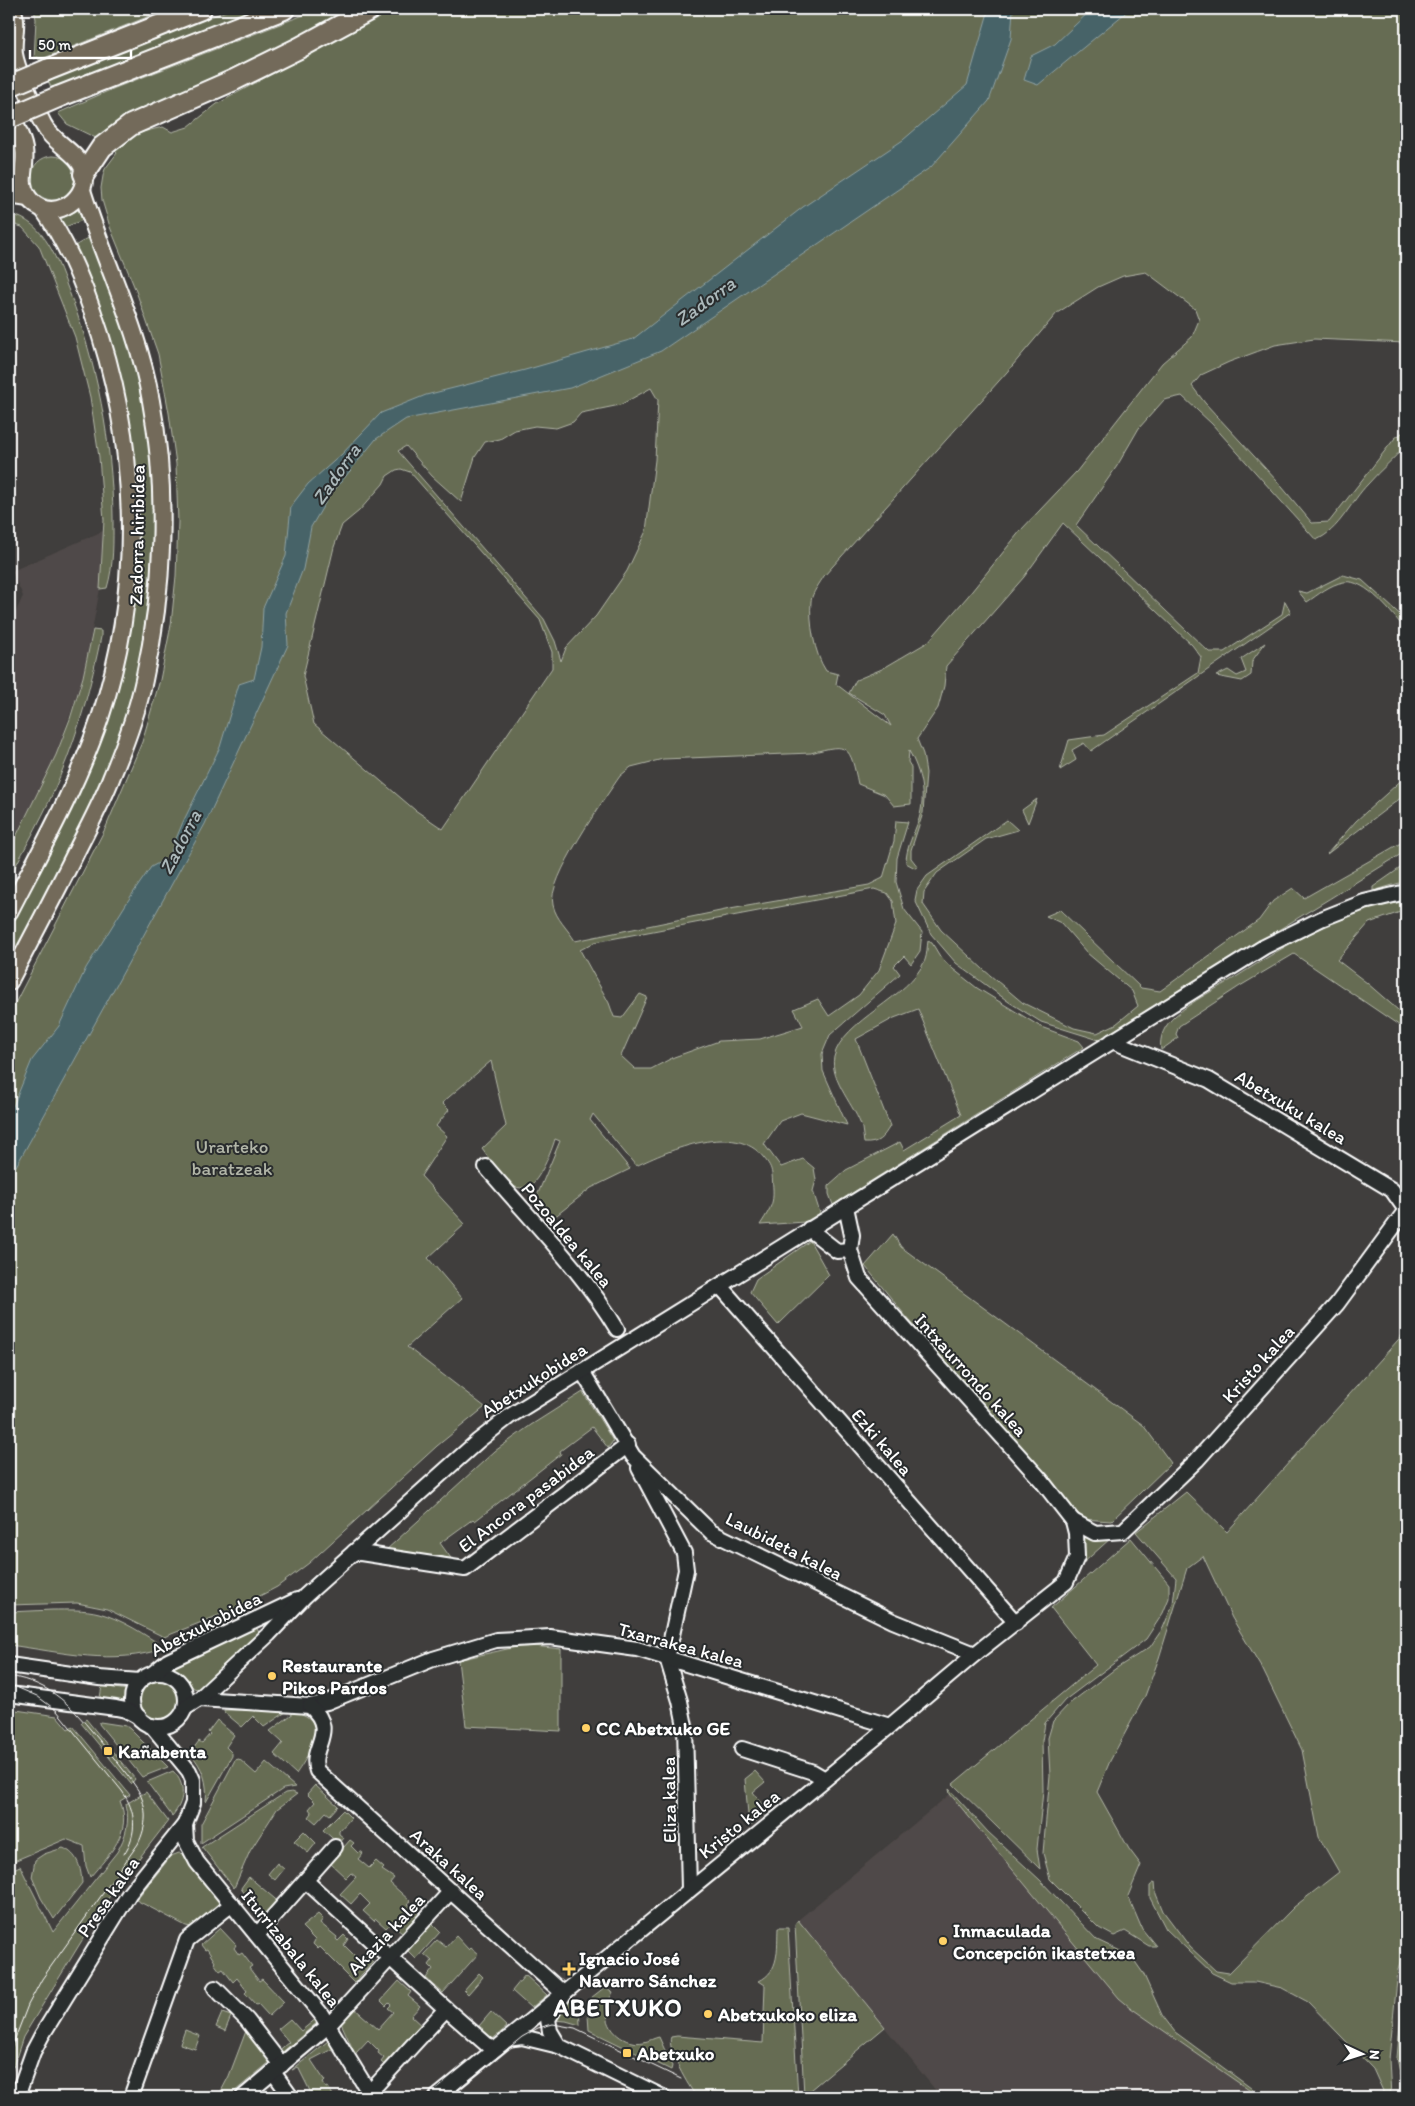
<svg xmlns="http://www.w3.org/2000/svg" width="1415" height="2106" font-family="Itim,sans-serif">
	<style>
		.built { fill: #4f4948 }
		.green { fill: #666c52; stroke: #b2b6a8; fill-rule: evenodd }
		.water { fill: #466468; stroke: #90a2a4 }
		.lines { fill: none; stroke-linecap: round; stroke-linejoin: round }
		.minor-casing { stroke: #fff; stroke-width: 18 }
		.major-casing { stroke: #fff; stroke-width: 20 }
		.highway-casing { stroke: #fff; stroke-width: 24 }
		.minor { stroke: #2a2d2e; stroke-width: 14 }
		.major { stroke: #736b5a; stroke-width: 16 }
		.highway { stroke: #736b5a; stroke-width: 20 }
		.tram { stroke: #fff; stroke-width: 1 }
		.highway-bridge-casing { stroke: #fff; stroke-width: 24; stroke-linecap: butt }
		.highway-bridge { stroke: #736b5a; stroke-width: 20 }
		.poi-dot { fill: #ffd166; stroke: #2a2d2e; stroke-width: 2 }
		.labels { text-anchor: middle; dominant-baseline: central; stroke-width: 4; stroke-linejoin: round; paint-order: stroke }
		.street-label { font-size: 19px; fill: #fff; stroke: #2a2d2e }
		.park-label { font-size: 19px; fill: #b2b6a8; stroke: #2a2d2e }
		.poi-label { font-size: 19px; font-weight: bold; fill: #fff; stroke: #2a2d2e; text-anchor: start }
		.water-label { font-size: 20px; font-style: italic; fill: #acb9bb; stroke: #2a2d2e }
		.district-label { font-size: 24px; font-weight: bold; letter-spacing: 1px; fill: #fff; stroke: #2a2d2e }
	</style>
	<rect width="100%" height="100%" fill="#403e3d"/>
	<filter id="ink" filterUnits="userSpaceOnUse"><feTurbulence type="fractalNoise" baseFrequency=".02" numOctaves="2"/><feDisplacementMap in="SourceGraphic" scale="10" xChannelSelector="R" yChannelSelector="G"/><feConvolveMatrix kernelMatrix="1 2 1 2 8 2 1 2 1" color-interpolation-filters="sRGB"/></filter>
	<g filter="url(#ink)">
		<g class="built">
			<path d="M103,531L100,589L83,677L56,755L9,851V627L23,596L12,571Z"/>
			<path d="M950,1794L1119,1998L1259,2097H941L798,1920Z"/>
		</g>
		<g class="green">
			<path d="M34,9H167L39,60L38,57L34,59L36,19Z"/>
			<path d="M231,9H254L52,89L48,81Z"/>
			<path d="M319,9H361L98,139L67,124L58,113L115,88Z"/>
			<path d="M390,9H1406V343L1314,339L1275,345L1229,362L1201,375L1192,386L1205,403L1277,481L1312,523L1329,522L1395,438L1406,430V445C1394,459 1380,470 1368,484C1351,501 1339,531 1316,540L1212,424L1182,396L1164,400L1139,428L1117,466L1076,525L1209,652H1224L1282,614L1285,601L1291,612L1091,751L1084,743L1072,750L1076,760L1060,770L1069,740L1104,735L1198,673L1201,657L1192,645L1063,523L1024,577L946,666L944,686L938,708L917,739L923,754L926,773L923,813L911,850V858L918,867L915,868L906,863C906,847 914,834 919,819C926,795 921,772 909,751L908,762L911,767V804L894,806L885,795L858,784C850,746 849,742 811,753L663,759L631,767L620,776C605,798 546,881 553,905C556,919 568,929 575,941L730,909L869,885L883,878L894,841L896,821L908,822L897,858L896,882L904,909L922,932L920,951L911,964L904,956L894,966L900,974L830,1035L822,1054L823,1071L847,1125L801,1113L780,1121L764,1144L781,1167L803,1159L814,1168L816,1180L813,1191L820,1213L805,1222L760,1225C775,1202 774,1201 772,1174C771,1167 769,1164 764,1158C736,1121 669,1150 636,1166L593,1114L590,1120L630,1169L591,1188L548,1222L534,1203L560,1141L555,1139C552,1150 539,1182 528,1187C522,1189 513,1187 508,1185L482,1149L506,1126L491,1061L442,1103L449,1110L436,1126L447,1136L421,1176L465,1224L428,1258L462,1298L407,1347L485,1407L437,1446L309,1563L277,1587L237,1608L164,1637L107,1609L77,1603L9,1605V1015L106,827L142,742L160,680L171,625L176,576L178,522L176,464L169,413L158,354L136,291L110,227L102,200L101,188L103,176L105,169L117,153L112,148L130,135L163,127L172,132L188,127L217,104ZM1146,272L1195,309L1199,320L1192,337L1162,363L1077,471L1021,530L968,596L928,642L882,669L856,680L849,693L885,715L891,726L836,684L838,674L826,671C814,653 809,622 811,601C812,593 820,583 824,576L1007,372L1057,313L1098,287L1123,276ZM651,388L658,400L655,460L646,531L627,571L596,616L566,648L561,661L555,641L544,619L398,451L406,446L432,476L461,502L475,457L485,442L500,439L515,430L535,426L556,428L573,422L581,413L620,405ZM401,469L410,472L540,620L552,652V668L443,829L415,810L314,724L303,676L334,547L342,525L359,511L383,484L387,476L396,470ZM874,889L887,893L893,901L896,924L879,970L859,995L829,1016L818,999L794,1009L803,1026L760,1039L719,1041L674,1057L651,1069H635L621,1056L647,997L640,994L622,1018L614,1017L609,1003L580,950L595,942Z"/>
			<circle cx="53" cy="178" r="22"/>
			<path d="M80,209L83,220L65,227L59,220Z"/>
			<path d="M9,214C46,221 58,263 70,294C97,365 112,441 113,517C113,542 114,564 107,588L100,589L104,520L99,457L90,397L75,337L39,246L22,227L9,223Z"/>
			<path d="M90,237L133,345L151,437L156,503L152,601L131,703L115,753L47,899L9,958V927L72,805L110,704L135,494L73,247Z"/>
			<path d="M1343,575L1362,580L1406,620V630C1393,615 1366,578 1344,582C1330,584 1318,595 1307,602L1298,591L1307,593Z"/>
			<path d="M93,630L101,631V637C91,685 79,731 60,776C46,812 26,845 9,879V851L56,755L70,719L83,677Z"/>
			<path d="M1265,643L1252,661L1251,675L1242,681L1216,676L1228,670L1237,676L1246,672L1241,659Z"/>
			<path d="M1406,776V792L1402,797L1327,854L1356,821Z"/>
			<path d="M1037,799L1028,823L1022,810Z"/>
			<path d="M1007,820L1018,830L986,839L937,873L924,892L923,904L941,930L984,970L1023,1003L1074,1028L1097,1033L1116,1024L1138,1006L1132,991L1087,953L1061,923L1046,916L1060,910L1141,988L1160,991L1259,920L1273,901L1293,888L1304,898L1406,840V851C1305,915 1201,976 1099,1040L1041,1022L1009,1002L956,963L931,934L915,900L917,890L927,876Z"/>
			<path d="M1406,864V881L1373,891V887Z"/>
			<path d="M1406,900V910L1369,923L1337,960L1367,983L1406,1017V1030L1294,954L1240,986L1179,1026L1176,1034L1178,1038L1161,1050C1159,1037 1164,1026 1175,1016C1192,1001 1216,989 1236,977C1266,958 1297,938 1330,924C1354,913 1380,905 1406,900Z"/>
			<path d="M928,941L932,943L941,958L953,969L977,988L1041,1027L1079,1041L1084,1047L833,1205L829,1194V1185L846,1170L900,1142L904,1150L961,1115L918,1009L894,1018L856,1039L890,1126C883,1138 878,1144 864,1143C863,1138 863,1133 862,1128C856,1107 829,1080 834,1057C842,1020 910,998 925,960C927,955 927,947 928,941Z"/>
			<path d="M893,1234L901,1247L1143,1425L1171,1463L1111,1521L1083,1519L904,1314L865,1266Z"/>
			<path d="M810,1241L829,1275L778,1325L750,1292L756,1279Z"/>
			<path d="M1406,1331V2097H1403L1402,2082L1397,2058L1406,1956L1403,1953L1398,1970L1389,2059L1391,2097H1381L1383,2091L1373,2069L1308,2002L1282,1988L1255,1982H1231L1212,1973L1166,1929L1150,1898V1886L1155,1882L1156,1894L1163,1911L1190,1947L1216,1971L1229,1973L1294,1907L1339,1872L1319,1837L1302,1750L1262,1668L1232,1618L1203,1556L1187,1568L1159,1658L1145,1696L1110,1761L1097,1792L1129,1849L1141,1865L1128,1896L1142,1929L1156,1946H1149L1125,1931L1114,1936L1099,1928L1050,1879L1043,1853L1050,1775L1048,1738L1053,1721L1069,1704L1115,1669L1150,1647L1163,1628L1173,1604L1176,1578L1136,1532L1186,1492L1227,1532Z"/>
			<path d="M583,1392L613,1441L608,1448L592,1427L560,1451L561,1454L475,1521L473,1519L440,1543L453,1561L385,1551L495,1451L531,1425Z"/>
			<path d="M1083,1533L1111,1538L1081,1565L1084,1549Z"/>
			<path d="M1131,1538L1169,1584V1598L1163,1613L1146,1639L1065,1700L1045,1723L1042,1741L1043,1791L1037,1849L1040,1869L953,1784L1096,1665L1051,1608Z"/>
			<path d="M52,1610C67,1610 84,1609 99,1613C121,1619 146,1635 165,1648C113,1666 62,1652 9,1645V1612Z"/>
			<path d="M255,1626L261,1635L203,1688C191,1691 192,1685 185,1677C180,1673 176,1672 173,1666L178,1663Z"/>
			<path d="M525,1645L561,1649V1731L466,1726L458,1660Z"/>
			<circle cx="159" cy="1700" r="19"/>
			<path d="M102,1686L127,1690L125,1702L100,1698Z"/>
			<path d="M9,1709L57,1716L68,1729L73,1726L130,1795L120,1801C133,1832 109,1855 90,1877L86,1866L84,1846L66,1839L9,1863Z"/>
			<path d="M224,1710L285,1711L286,1712L264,1727L253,1716L242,1727L224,1712Z"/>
			<path d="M295,1712C332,1720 309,1755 296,1774L274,1754L283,1743L270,1731Z"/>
			<path d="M86,1719L135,1779L131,1784L81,1723Z"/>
			<path d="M217,1720L234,1735L226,1747L232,1753V1756L206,1802C208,1782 203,1768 190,1753L199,1741L202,1743L210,1734L208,1732Z"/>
			<path d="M100,1722L126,1726L130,1729L168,1767L142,1777L99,1724Z"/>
			<path d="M239,1759L256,1774L266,1762L295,1787L283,1789L201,1843V1824L235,1760Z"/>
			<path d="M173,1771C187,1785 184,1802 172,1816L147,1782Z"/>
			<path d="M755,1771L765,1782L753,1792L766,1808L771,1804L773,1807L749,1827L745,1779Z"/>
			<path d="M315,1785L338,1806L330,1815L326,1812L316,1823L309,1817L312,1813L309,1809L315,1802L307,1794Z"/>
			<path d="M949,1789L988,1832L1040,1880L1097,1940L1131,1956L1143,1973L1162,2015L1175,2032L1263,2097H1259L1131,2008L1119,1998L950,1794Z"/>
			<path d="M146,1792L168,1821L106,1901L23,2037L9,2079V1871L20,1866L53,1932L117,1852C126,1836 130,1823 126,1804Z"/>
			<path d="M292,1792L297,1794L277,1809L250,1851L234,1888L202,1847L285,1793Z"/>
			<path d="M343,1810L351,1818L339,1831V1834L344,1838L339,1844L323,1830Z"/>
			<path d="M304,1831L316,1843L308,1853L294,1841Z"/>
			<path d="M350,1840L354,1843L351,1846L358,1853L360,1851L363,1853L358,1859L369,1868L376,1861L384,1868L382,1870L394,1878L390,1883L410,1901L408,1904L419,1914L402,1932L391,1923L386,1928L376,1919L374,1921L363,1911L370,1904L360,1894L351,1904L340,1894L356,1877L351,1873L346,1878L330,1863Z"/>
			<path d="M63,1848C78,1854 81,1868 82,1883L54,1919L41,1898L32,1877L35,1860L44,1854Z"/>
			<path d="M179,1853L183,1854L221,1902V1906L198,1928L186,1926L136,1900L171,1856Z"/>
			<path d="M277,1863L284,1869L275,1880L268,1874Z"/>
			<path d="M249,1877L281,1904L262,1921V1914L242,1890L241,1888Z"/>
			<path d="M318,1914L323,1919L320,1923L337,1937L336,1939L338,1941L344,1935L348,1939L344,1945L361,1962L367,1956L373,1962L354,1983L342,1971L343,1970L320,1947L318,1949L313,1944L315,1940L302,1927Z"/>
			<path d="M798,1920L885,2027L804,2095L795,1924Z"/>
			<path d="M430,1922L440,1932L416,1959L406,1949Z"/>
			<path d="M220,1928L236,1945L234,1948L239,1955L242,1953L252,1966L249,1968L259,1981L262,1979L284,2002L269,2016L258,2004L256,2005L245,1993L247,1991L237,1978L233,1982L223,1969L220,1971L214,1963L215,1962L207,1949L205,1950L201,1945Z"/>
			<path d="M778,1928H788L798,2097H697C689,2088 666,2048 671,2037L677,2036L763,2043L765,1985L759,1981C780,1971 777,1949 778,1928Z"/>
			<path d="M456,1936L469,1950L471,1948L478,1954L443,1993L426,1978L433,1969L429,1965L432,1961L424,1954L437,1940L446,1947Z"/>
			<path d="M479,1973L483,1977L468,1994L464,1990Z"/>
			<path d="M525,1975L547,1995L531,2008L512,1991Z"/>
			<path d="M399,1981L411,1992L408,1996L420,2006L411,2016L423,2027L387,2067L381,2062L384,2058L378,2053L379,2051L368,2040L355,2054L341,2023L353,2007L378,2029L393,2012L388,2008L391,2005L389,2003L386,2006L381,2001Z"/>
			<path d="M605,1987L613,1992C610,1998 607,2004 607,2011C606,2030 624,2046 644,2042C649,2041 654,2038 659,2037L672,2066L671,2070L589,2030L587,2001Z"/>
			<path d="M572,1997L579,2005L580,2025L566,2021L551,2020L559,2007Z"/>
			<path d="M491,2012L507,2027L489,2042L480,2033L483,2029L479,2026Z"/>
			<path d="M222,2013L231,2016L225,2031L216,2027Z"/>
			<path d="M317,2018L319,2021L279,2055L277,2052L289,2042L278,2029L290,2019L301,2031Z"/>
			<path d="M185,2030L200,2036L195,2049L180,2044Z"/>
			<path d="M246,2031L271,2061L228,2097H218L229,2076Z"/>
			<path d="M328,2041L334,2048L311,2060L325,2081L323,2083L326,2088L328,2087L334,2097H313L298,2067L292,2070Z"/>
		</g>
		<g class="water">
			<path d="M989,9H1013L1011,39L989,101L931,167L661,351L570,388L406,419L376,439L328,498L311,527L303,569L286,613L288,645L205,824L9,1179V1116L32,1060L59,1026L86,968L131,896L151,867L168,858L183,822L220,747L239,684L254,679L261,647L263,608L286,556L291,506L308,484L342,454L381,413L426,395L525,370L633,339L803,207L903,140L967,85Z"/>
			<path d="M1092,9H1130L1038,85L1024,80L1031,56L1055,44Z"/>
		</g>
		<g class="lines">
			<defs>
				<g id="minor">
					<path d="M486,1167C529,1218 582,1270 617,1329"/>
					<path d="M809,1229L837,1251L850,1250"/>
					<path d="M720,1286L1016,1623"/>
					<path d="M582,1371L633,1456L711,1532L893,1621L975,1654"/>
					<path d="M639,1468L684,1553L686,1570L667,1658L680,1701L685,1726L689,1889"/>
					<path d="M1073,1521L1095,1533L1123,1531L1197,1460L1337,1304L1406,1210L1392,1190L1209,1080L1112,1041"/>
					<path d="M354,1552L465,1569L628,1445"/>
					<path d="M9,1665L99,1678L140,1681"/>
					<circle cx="159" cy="1700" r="27"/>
					<path d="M152,1674L168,1661L297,1600"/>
					<path d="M9,1694L116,1708L126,1710L139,1717"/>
					<path d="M199,1699L310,1706L327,1702L433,1659L496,1640L550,1637L637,1649L890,1726"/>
					<path d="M310,1706C339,1732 308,1747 317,1771L564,1994L548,2019L550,2031L559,2046"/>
					<path d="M185,1708L199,1699L269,1634L305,1596L440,1475L478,1441L510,1416L1264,947L1321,919L1364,902L1406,892"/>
					<path d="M742,1749L813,1772L825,1779"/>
					<path d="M185,1824L186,1841L197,1862L321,2014L372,2097"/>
					<path d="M306,1881L446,2009L493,2050"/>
					<path d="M257,1935L335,1847"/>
					<path d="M215,1988L247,2020L282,2065"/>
					<path d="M507,2039L522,2037L559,2046L663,2097"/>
					<path d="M273,2072L291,2097"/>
					<path d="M369,2093L446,2009"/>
					<path d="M17,2097L33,2052L42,2035L129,1894L185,1824L193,1803V1780L189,1771L152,1726"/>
					<path d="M131,2097L187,1940L232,1904"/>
					<path d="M243,2097L329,2025L451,1891"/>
					<path d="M437,2097L890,1726L975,1654L1066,1582L1077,1557L1076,1533L1073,1521L1041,1480L859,1278L850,1250L852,1235L846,1207"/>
				</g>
				<g id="major">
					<path d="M9,110C14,123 22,136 24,149C27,167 17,181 28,197C47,225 88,203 84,173C81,153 53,144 43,124C34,106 17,73 14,54C12,38 19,24 12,9"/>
					<path d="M9,195L28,198"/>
					<path d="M9,912C42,848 77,786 100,718C144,586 138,439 92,310C79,273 65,240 43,209"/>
					<path d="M9,982C32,937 56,893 78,848C90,824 103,800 112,776C125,745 137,713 144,680C164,590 168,492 151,401C138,326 104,262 82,190"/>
				</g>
				<g id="highway">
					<path d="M47,70L201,9"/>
					<path d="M58,97L284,9"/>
					<path d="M84,174L102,147L131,125L234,80L299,48L371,9"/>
				</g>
			</defs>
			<use href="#minor" class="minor-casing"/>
			<use href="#major" class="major-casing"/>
			<use href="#highway" class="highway-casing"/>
			<use href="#minor" class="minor"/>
			<use href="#major" class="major"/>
			<use href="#highway" class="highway"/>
			<g class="tram">
				<path d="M9,1676C53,1683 73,1708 100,1741C113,1757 127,1773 138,1790C148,1808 147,1826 138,1844L42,1979L28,2005L9,2054"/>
				<path d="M9,1684L37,1696L57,1711L122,1791C136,1811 138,1833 124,1854"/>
				<path d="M448,2097L522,2037L538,2028L553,2024L575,2028L681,2079"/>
			</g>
			<defs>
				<g id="highway-bridge">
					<path d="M9,86L47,70"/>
					<path d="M9,118L58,97"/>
				</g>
			</defs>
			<use href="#highway-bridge" class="highway-bridge-casing"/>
			<use href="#highway-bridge" class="highway-bridge"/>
		</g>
	</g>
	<g class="poi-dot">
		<circle cx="272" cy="1676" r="5"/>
		<circle cx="586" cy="1728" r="5"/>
		<rect x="103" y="1746" width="10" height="10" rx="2.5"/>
		<circle cx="943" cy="1941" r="5"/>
		<path d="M566.5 1961.5h5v5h5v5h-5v5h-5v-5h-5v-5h5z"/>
		<circle cx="708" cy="2014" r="5"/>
		<rect x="622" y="2048" width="10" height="10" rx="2.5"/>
	</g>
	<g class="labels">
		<g class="street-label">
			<text transform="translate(137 535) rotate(-89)">Zadorra hiribidea</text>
			<text transform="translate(1291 1107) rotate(31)">Abetxuku kalea</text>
			<text transform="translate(567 1235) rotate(50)">Pozoaldea kalea</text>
			<text transform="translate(1258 1364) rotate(-48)">Kristo kalea</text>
			<text transform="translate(971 1375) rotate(48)">Intxaurrondo kalea</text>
			<text transform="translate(534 1380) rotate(-33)">Abetxukobidea</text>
			<text transform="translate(882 1442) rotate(49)">Ezki kalea</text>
			<text transform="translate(526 1499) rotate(-37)">El Ancora pasabidea</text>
			<text transform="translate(784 1546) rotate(27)">Laubideta kalea</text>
			<text transform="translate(206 1624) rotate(-27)">Abetxukobidea</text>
			<text transform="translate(681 1645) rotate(15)">Txarrakea kalea</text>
			<text transform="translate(669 1800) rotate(-91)">Eliza kalea</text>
			<text transform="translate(739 1824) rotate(-39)">Kristo kalea</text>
			<text transform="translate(449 1864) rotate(42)">Araka kalea</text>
			<text transform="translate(108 1897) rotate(-55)">Presa kalea</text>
			<text transform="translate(386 1934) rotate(-47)">Akazia kalea</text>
			<text transform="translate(291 1948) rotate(51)">Iturrizabala kalea</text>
		</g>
		<g class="park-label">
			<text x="232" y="1146">Urarteko<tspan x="232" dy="22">baratzeak</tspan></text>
		</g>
		<g class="poi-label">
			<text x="282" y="1665">Restaurante<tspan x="282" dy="22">Pikos Pardos</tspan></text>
			<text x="596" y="1728">CC Abetxuko GE</text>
			<text x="118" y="1751">Kañabenta</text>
			<text x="953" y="1930">Inmaculada<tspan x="953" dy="22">Concepción ikastetxea</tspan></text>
			<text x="579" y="1958">Ignacio José<tspan x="579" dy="22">Navarro Sánchez</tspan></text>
			<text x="718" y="2014">Abetxukoko eliza</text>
			<text x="637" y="2053">Abetxuko</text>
		</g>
		<g class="water-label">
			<text transform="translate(705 301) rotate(-36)">Zadorra</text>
			<text transform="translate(336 474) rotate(-55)">Zadorra</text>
			<text transform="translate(180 842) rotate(-63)">Zadorra</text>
		</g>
		<g class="district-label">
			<text x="618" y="2007">ABETXUKO</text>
		</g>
	</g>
	<rect width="1415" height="2106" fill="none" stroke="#2a2d2e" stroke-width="30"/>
	<rect x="15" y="15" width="1385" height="2076" fill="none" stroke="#fff" stroke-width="2" filter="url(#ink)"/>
	<g transform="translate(1362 2054) rotate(94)" stroke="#2a2d2e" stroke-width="4" paint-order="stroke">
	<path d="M0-4L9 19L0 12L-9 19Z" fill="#ffffff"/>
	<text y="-8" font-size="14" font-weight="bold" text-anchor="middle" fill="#ffffff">N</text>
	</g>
	<path d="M30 50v8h101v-8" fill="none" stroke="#ffffff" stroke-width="2.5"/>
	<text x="38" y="50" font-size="15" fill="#ffffff" stroke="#2a2d2e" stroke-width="4" paint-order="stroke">50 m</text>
</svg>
